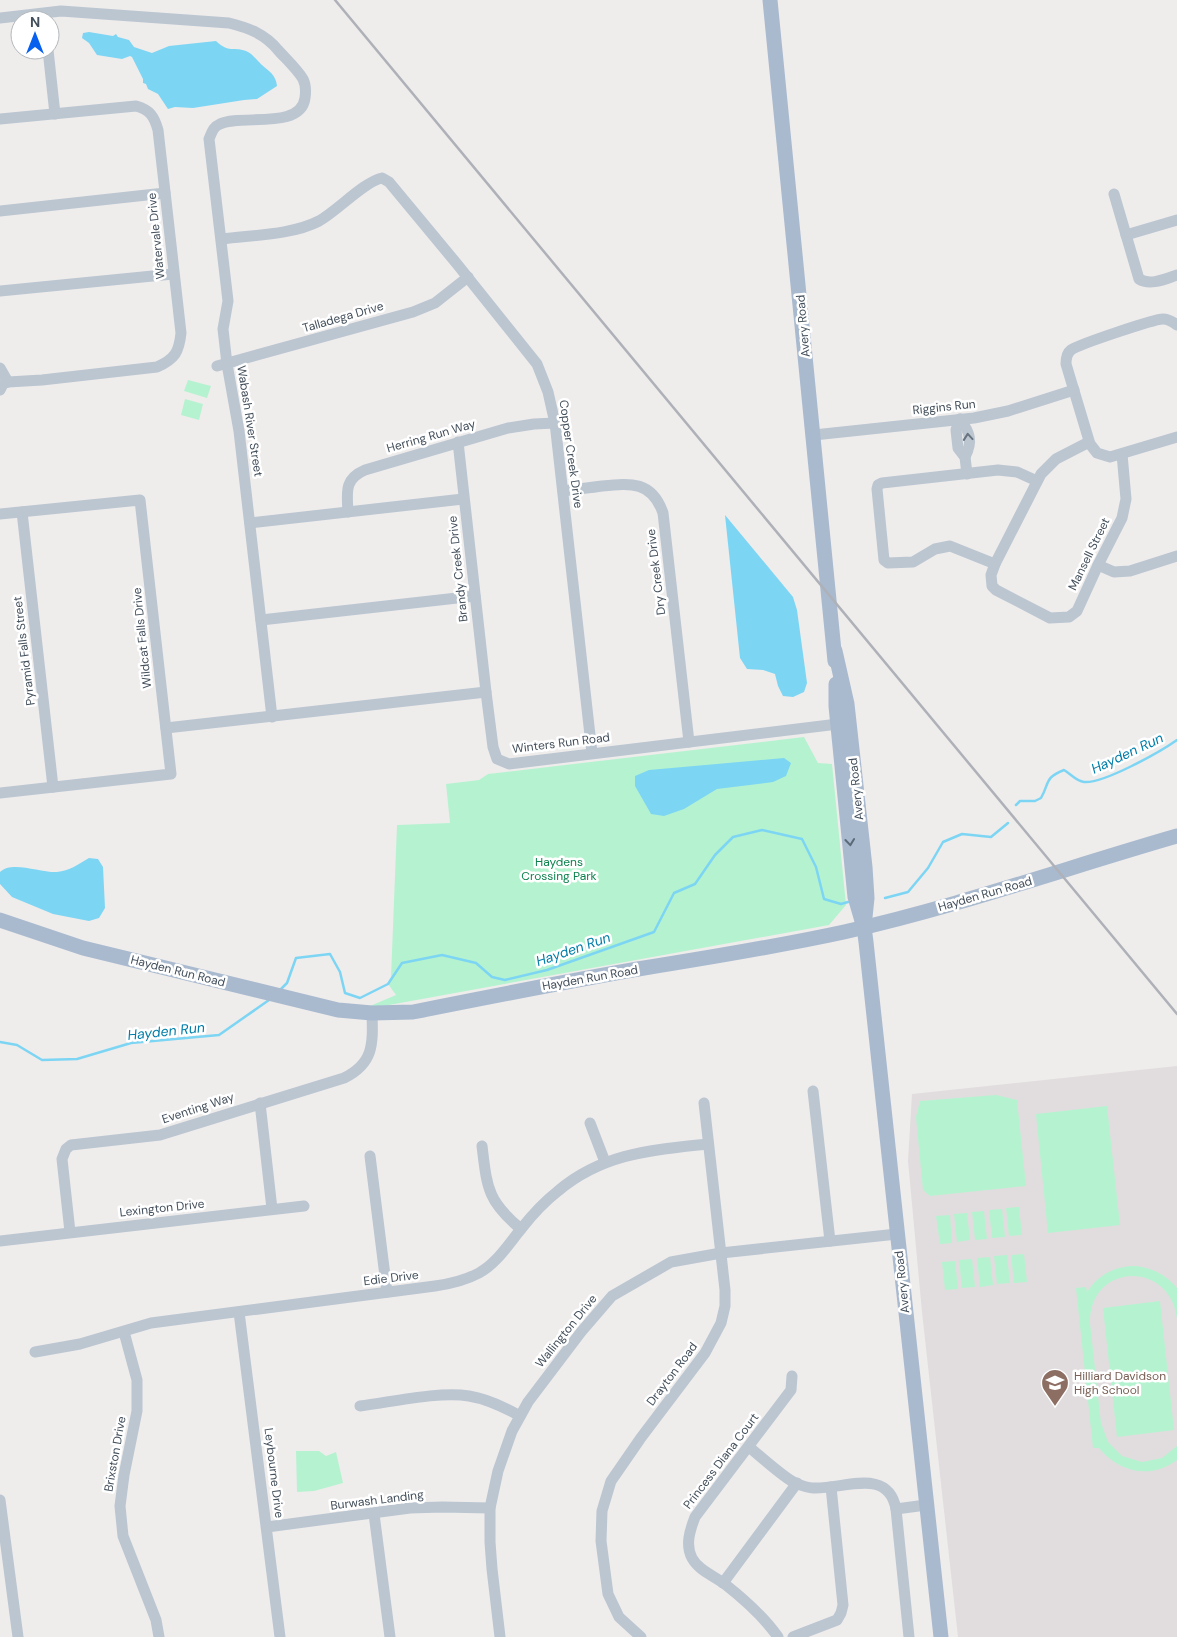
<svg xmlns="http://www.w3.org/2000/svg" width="1177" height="1637" font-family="'DM Sans',sans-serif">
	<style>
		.education { fill: #e1ddde }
		.green { fill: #b5f3d0 }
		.water { fill: #7dd5f4 }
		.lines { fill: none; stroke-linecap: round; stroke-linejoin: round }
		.stream { stroke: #7dd5f4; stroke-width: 2.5 }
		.minor { stroke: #bbc6d1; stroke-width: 11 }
		.major { stroke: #a9bacf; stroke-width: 15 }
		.rail { stroke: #aeb1b8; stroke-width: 2.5 }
		.oneway { stroke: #67737e }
		.oneway2 { stroke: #5c6a78 }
		.labels { text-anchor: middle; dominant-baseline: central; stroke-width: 5; stroke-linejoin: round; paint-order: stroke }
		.street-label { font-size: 12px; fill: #434f5b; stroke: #fff }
		.park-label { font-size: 12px; fill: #0d834e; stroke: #fff }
		.education-label { font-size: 12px; fill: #785e54; stroke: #fff; text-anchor: start }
		.water-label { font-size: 14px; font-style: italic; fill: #017da9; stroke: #fff }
	</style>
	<rect width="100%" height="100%" fill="#efecec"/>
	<path class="education" d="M1177,1066V1637H958L922,1312L908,1161L912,1094Z"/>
	<g class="green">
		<path d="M188,380L211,386L207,398L184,391Z"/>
		<path d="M185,399L203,404L199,420L181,415Z"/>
		<path d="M804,737L818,763L832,764L846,905L829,925L378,1007L370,1006L396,995L388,984L391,977L397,825L450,823L446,784L479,780L488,774Z"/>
		<path d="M996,1095L1017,1100L1026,1186L930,1196L923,1190L916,1117L920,1101Z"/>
		<path d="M1107,1106L1120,1225L1048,1233L1036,1114Z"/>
		<path d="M1019,1207L1022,1235L1009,1236L1006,1208Z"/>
		<path d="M1002,1209L1005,1237L992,1238L989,1210Z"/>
		<path d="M984,1211L987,1239L975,1240L972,1212Z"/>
		<path d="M967,1213L970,1240L957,1242L954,1214Z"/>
		<path d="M950,1215L952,1243L940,1244L936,1216Z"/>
		<path d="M1024,1254L1027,1282L1014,1283L1011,1255Z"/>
		<path d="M1007,1255L1010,1283L997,1284L994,1256Z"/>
		<path d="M990,1257L993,1285L980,1287L977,1258Z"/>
		<path d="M972,1259L975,1287L962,1288L959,1260Z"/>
		<path d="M955,1261L958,1289L945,1290L942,1262Z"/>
		<path d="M1136,1266C1153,1268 1166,1275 1177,1288V1319C1170,1259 1089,1263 1090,1323L1101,1423L1108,1442L1122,1456L1142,1462L1162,1458L1177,1446V1460C1151,1480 1118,1472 1099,1448H1093L1076,1288L1086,1287L1087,1292C1099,1274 1115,1266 1136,1266Z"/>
		<path d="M1160,1301L1174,1430L1117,1437L1103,1308Z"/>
		<path d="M296,1451H319L326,1456L336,1452L343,1483L314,1491L297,1492Z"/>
	</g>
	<g class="water">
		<path d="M89,32L113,36L116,34L118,37L129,40L134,47L152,53L169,46L216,41C230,54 232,46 246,51C251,53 254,57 258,61C266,70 276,73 277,86L257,99L244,100L193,108L175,107L168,109L158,94L148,89L146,84L143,83V79L132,57L130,56L122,59L97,55L89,43L82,38L83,33Z"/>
		<path d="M725,515L793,597L797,610L807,683L804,692L793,697L783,696L778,686L775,674L763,670L747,669L740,658Z"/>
		<path d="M784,758L791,763L786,776L773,782L717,789L684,809L664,816L651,814L635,786V776L649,770Z"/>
		<path d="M89,858L98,859L103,867L105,908L99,918L89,921L53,914L12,897L0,884V872C12,860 41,873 57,872C69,871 79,864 89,858Z"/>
	</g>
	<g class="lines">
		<g class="stream">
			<path d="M1016,805L1020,801H1035L1041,798C1050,782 1044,778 1064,770C1071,774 1076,781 1084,782C1103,784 1160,752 1177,740"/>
			<path d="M885,898L908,892L928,868L943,842L962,834L991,837L1008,823"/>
			<path d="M281,989L287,983L296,958L330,954L340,972L345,993L360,998L388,984L402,963L442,955L476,963L492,977L505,980L547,970L654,932L674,893L695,884L715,855L733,837L762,830L802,839L816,867L824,899L841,904L848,902"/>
			<path d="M0,1042L17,1045L42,1060L77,1059L131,1043L219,1035L269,1000"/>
		</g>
		<g class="minor">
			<path d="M0,18L61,11L229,23C249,28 265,34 278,50C286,59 297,69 303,79C306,85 306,91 305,98C301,130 241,114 220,124C213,127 212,132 209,139L228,301L223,329L227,364L239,431L272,717"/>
			<path d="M48,50L55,114"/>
			<path d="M0,119L136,106C150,110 154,116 158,130L181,333C179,352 175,359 157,367L42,380L8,382L3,384L0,390"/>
			<path d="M1114,194L1139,279C1150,286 1165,279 1177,275"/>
			<path d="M0,211L165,193"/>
			<path d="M1126,235L1177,220"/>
			<path d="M222,239C252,235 292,235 319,221C338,210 364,182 382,178L389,182L457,264L537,364L548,392L555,423L592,753"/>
			<path d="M0,291L173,274"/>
			<path d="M1177,325C1173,322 1168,319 1163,319C1154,319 1077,345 1071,350C1067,353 1066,359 1066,364L1090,444L1097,453L1110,457L1177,437"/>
			<path d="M217,366L413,312L435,303L468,277"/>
			<path d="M0,368L8,382"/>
			<path d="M960,419L956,430L958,448L965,457L967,474"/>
			<path d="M960,419C970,432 973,442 965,457"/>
			<path d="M814,435L974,418L1008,411L1074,390"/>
			<path d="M458,442L486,692L493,747L497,759L509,764L838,724"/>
			<path d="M1089,442L1056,459L1041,474L995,564L991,575L992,586L996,590L1050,618L1069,617L1077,611L1098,565L1122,518L1126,499L1122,454"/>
			<path d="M563,491C576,489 589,488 602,486C631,483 652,481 663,513L689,742"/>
			<path d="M22,512L53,787"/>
			<path d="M348,512C347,492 344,479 365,470L508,428L534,424L555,423"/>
			<path d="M0,514L140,500L171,774L0,793"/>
			<path d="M250,523L463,499"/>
			<path d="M995,564L950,546L935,549L913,562L888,563L884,560L877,489L878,485L882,483L998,470L1017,472L1037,481"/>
			<path d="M1098,565L1114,572L1130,571L1177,556"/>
			<path d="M261,620L475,596"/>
			<path d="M166,728L486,692"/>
			<path d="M813,1091L830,1241"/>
			<path d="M260,1103L272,1209"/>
			<path d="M590,1123L605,1162"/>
			<path d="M482,1146C487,1187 487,1201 521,1229"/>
			<path d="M370,1156L387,1292"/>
			<path d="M70,1232L62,1159L66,1149L71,1145L160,1135L344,1078C374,1063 373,1044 372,1013"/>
			<path d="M0,1241L304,1206"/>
			<path d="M239,1312L280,1637"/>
			<path d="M124,1332L137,1380V1411L124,1475L120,1506L123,1536L156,1620L159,1637"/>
			<path d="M35,1352L80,1344L151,1323L435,1286C450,1284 466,1280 479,1273C497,1263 508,1245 521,1229C532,1215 544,1202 558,1191C603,1153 652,1150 708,1144"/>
			<path d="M360,1406C392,1402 439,1391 469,1396C488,1399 504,1407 520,1416"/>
			<path d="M749,1447C760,1456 783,1477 795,1483C800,1485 808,1488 813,1488C842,1490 888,1466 896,1509L909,1637"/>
			<path d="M0,1500L18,1637"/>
			<path d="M896,1509L926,1505"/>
			<path d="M374,1514L390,1637"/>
			<path d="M267,1527L410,1508L442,1507L490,1508"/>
			<path d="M723,1583L797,1483"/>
			<path d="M500,1637L492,1569L490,1542V1508L498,1471L512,1431L528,1402L581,1332L612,1296L671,1262L721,1253L897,1234"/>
			<path d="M641,1637L619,1617L608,1594L601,1541L602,1511L611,1481L640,1439L705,1353L721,1323L725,1306V1290L704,1103"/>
			<path d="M778,1637C764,1617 745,1600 726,1585C715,1576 699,1571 692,1558C685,1545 690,1530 695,1517L791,1390L792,1376"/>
			<path d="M793,1637L837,1620L841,1613L843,1605L831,1487"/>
		</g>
		<g class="major">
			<path d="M770,0L835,661"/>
			<path d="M835,651L847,704L865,867L867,898L864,927L866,942L941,1637"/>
			<path d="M836,684V706L855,897L862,921"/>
			<path d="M0,920L83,948L338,1010L372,1013L413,1012C488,997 563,982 638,969C707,958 775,947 844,932C956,907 1066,868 1177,836"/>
		</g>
		<path class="rail" d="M335,0L1177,1014"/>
	</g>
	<defs><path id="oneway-chevron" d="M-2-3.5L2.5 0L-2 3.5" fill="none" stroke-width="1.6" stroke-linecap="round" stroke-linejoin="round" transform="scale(1.25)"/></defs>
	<use class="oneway" href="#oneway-chevron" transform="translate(968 437) rotate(-95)"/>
	<use class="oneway2" href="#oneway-chevron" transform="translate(850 842) rotate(84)"/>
	<defs>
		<symbol id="school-pin" viewBox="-11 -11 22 30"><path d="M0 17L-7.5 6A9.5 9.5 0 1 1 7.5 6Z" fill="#8d6e63" stroke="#fff"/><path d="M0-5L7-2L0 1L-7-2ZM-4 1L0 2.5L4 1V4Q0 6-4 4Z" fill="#fff"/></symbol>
	</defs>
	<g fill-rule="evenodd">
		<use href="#school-pin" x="1039" y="1367" width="32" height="43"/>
	</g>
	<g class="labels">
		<g class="street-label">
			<text transform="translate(156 236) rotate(-96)">Watervale Drive</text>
			<text transform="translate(343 317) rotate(-16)">Talladega Drive</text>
			<text transform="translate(803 326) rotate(-95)">Avery Road</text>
			<text transform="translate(944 407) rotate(-6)">Riggins Run</text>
			<text transform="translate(250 421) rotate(81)">Wabash River Street</text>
			<text transform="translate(431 436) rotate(-16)">Herring Run Way</text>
			<text transform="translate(571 454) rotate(82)">Copper Creek Drive</text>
			<text transform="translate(1089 554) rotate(-64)">Mansell Street</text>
			<text transform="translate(458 569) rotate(-96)">Brandy Creek Drive</text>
			<text transform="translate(656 572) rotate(-97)">Dry Creek Drive</text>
			<text transform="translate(142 638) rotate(-96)">Wildcat Falls Drive</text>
			<text transform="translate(24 651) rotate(-97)">Pyramid Falls Street</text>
			<text transform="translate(561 743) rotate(-7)">Winters Run Road</text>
			<text transform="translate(856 789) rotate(-96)">Avery Road</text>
			<text transform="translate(985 894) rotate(-16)">Hayden Run Road</text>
			<text transform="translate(178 971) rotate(14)">Hayden Run Road</text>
			<text transform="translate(590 978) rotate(-10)">Hayden Run Road</text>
			<text transform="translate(198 1108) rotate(-18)">Eventing Way</text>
			<text transform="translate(162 1208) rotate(-6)">Lexington Drive</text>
			<text transform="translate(391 1278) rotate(-7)">Edie Drive</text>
			<text transform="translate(902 1282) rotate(-96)">Avery Road</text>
			<text transform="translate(566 1331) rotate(-51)">Wallington Drive</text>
			<text transform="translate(672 1374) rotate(-53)">Drayton Road</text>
			<text transform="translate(115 1454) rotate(-80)">Brixston Drive</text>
			<text transform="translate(721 1461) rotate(-53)">Princess Diana Court</text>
			<text transform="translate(274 1473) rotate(83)">Leybourne Drive</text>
			<text transform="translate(377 1500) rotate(-7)">Burwash Landing</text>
		</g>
		<g class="park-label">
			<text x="559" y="862">Haydens<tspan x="559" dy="14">Crossing Park</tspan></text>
		</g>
		<g class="education-label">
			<text x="1074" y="1376">Hilliard Davidson<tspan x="1074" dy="14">High School</tspan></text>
		</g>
		<g class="water-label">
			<text transform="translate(1127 753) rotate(-25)">Hayden Run</text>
			<text transform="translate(573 949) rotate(-19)">Hayden Run</text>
			<text transform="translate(166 1031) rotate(-6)">Hayden Run</text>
		</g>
	</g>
	<g transform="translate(35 35)"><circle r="24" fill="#ffffff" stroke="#b4b9bd"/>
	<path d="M0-4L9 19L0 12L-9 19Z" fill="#0760ee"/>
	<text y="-8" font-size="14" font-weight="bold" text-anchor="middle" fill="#434f5b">N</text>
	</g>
</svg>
